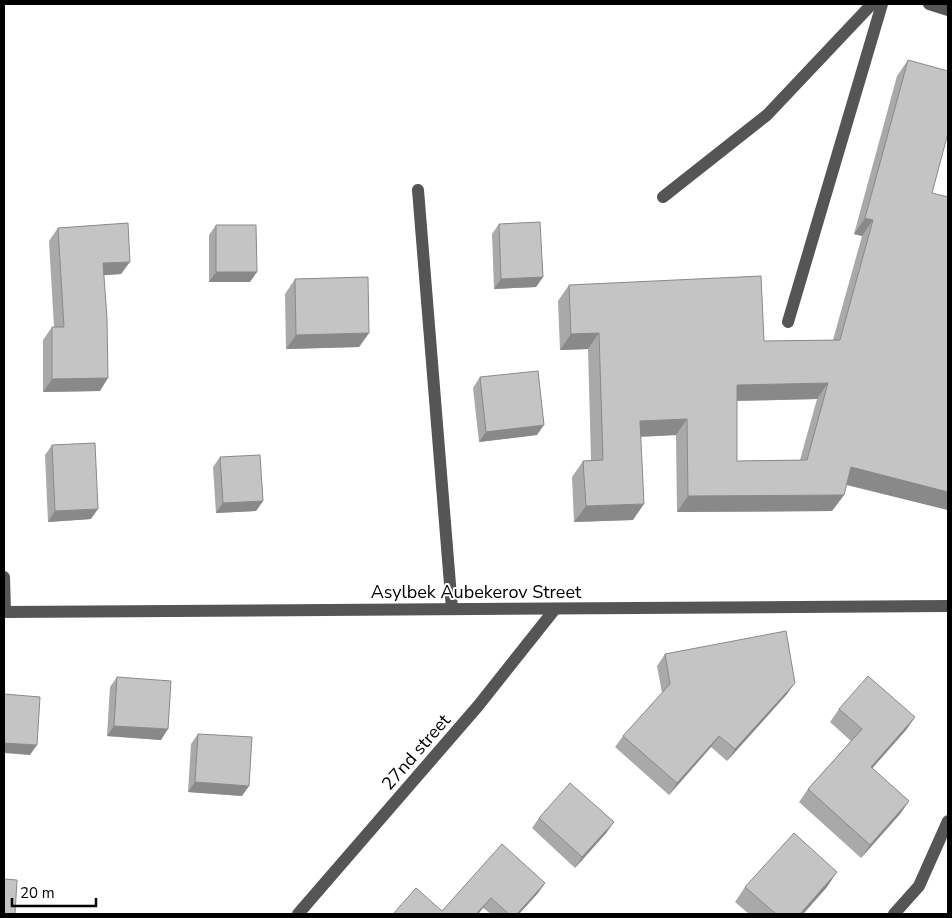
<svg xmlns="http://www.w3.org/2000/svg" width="952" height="918" font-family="'Nunito Sans',sans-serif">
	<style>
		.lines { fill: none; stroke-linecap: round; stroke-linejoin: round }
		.minor { stroke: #555; stroke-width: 12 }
		.wall { fill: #a9a9a9; fill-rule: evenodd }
		.shaded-wall { fill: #898989 }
		.building { fill: #c4c4c4; stroke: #898989; fill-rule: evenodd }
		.labels { text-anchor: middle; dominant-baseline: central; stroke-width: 4; stroke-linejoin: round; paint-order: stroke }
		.street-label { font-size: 18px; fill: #000; stroke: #fff }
	</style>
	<rect width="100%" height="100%" fill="#fff"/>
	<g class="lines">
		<g class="minor">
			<path d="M929,4L948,10"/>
			<path d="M418,190L452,609"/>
			<path d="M663,197L767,115L872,4"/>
			<path d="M788,322L882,4"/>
			<path d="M4,577L5,612"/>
			<path d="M4,612L948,606"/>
			<path d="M298,914L478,706L555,609"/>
			<path d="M894,914L919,886L948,821"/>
		</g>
	</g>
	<g class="wall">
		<path d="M908,60L932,193L948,510L846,485L844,495L832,511L677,512L676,435L641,437L633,520L574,522L572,477L583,461L591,460L588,349L560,350L558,301L569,285L764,341L833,340L862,236L854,234L897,76ZM817,399L800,460L737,461V401Z"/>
		<path d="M499,224L543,277L536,287L494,289L492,234Z"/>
		<path d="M216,225L250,282H209V235Z"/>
		<path d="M58,228L121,274L104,275L100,391L43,392V340L52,327H54L49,241Z"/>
		<path d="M295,279L369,333L359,347L286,349L285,294Z"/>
		<path d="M480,377L537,435L479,442L473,388Z"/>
		<path d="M52,445L91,519L48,522L45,455Z"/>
		<path d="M220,457L263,501L256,511L216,513L213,467Z"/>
		<path d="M665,654L787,694L727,761L711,747L669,795L615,747L623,736L662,693L657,666Z"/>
		<path d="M117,677L161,740L107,736L110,687Z"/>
		<path d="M839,709L915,717L906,730L872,768L909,801L900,814L861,858L799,802L808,789L851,741L830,722Z"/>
		<path d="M198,734L242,796L188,792L191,744Z"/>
		<path d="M539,818L607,832L575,868L532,828Z"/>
		<path d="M545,883L538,893L519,914H491L483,908L478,914H393L442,911Z"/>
		<path d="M745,887H827L803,914H749L735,902Z"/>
	</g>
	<g class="shaded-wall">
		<path d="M865,218L873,220L862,236L854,234Z"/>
		<path d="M130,262L121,274L94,276L103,263Z"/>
		<path d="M216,272H257L250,282H209Z"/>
		<path d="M543,277L536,287L494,289L501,279Z"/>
		<path d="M369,333L359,347L286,349L296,335Z"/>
		<path d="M599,333L588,349L560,350L571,334Z"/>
		<path d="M108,378L100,391L43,392L52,379Z"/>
		<path d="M828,383L817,399L726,401L737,385Z"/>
		<path d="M687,419L676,435L629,437L640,421Z"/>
		<path d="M544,425L537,435L479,442L486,432Z"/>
		<path d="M851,467L948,492V510L840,483Z"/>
		<path d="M844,495L832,511L677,512L688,496Z"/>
		<path d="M263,501L256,511L216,513L223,503Z"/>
		<path d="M644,504L633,520L574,522L586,506Z"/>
		<path d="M98,509L91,519L48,522L55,511Z"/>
		<path d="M795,683L787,694L727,761L735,749Z"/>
		<path d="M915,717L906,730L862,780L871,767Z"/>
		<path d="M114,726L168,729L161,740L107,736Z"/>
		<path d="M719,736L711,747L669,795L677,783Z"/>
		<path d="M4,743L37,745L30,755L4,753Z"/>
		<path d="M195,782L249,786L242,796L188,792Z"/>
		<path d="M909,801L900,814L861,858L870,845Z"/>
		<path d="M614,822L607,832L575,868L582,857Z"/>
		<path d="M837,872L827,887L803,914H800Z"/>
		<path d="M545,883L538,893L519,914H517Z"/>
		<path d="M491,898L483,908L478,914H476Z"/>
	</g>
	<g class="building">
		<path d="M908,60L948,71V133L932,193L948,197V492L851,467L844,495L688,496L687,419L640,421L644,504L586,506L583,461L603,460L599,333L571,334L569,285L761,276L764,341L840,340L873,220L865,218ZM828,383L807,460L737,461V385Z"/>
		<path d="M540,222L543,277L501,279L499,224Z"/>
		<path d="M128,223L130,262L103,263L107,318L108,378L52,379V327H64L58,228Z"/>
		<path d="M216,225H256L257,272H216Z"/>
		<path d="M368,277L369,333L296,335L295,279Z"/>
		<path d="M538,371L544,425L486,432L480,377Z"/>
		<path d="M95,443L98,509L55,511L52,445Z"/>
		<path d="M260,455L263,501L223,503L220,457Z"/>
		<path d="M786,631L795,683L735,749L719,736L677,783L623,736L670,684L665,654Z"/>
		<path d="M868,676L915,717L871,767L909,801L870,845L808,789L862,729L839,709Z"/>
		<path d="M117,677L171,681L168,729L114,726Z"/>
		<path d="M4,694L40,697L37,745L4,743Z"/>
		<path d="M198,734L252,737L249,786L195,782Z"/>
		<path d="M570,783L614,822L582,857L539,818Z"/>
		<path d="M794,833L837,872L800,914H776L745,887Z"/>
		<path d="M502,844L545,883L517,914H509L491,898L476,914H393L416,888L442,911Z"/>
		<path d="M4,879L17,880L15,914H4Z"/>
	</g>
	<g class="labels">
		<g class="street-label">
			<text x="476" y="592">Asylbek Aubekerov Street</text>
			<text transform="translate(416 752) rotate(-49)">27nd street</text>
		</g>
	</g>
	<rect width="952" height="918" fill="none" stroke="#000000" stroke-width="10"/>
	<path d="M12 898v8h84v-8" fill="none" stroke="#000000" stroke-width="2.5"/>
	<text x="20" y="898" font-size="15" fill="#000000" stroke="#ffffff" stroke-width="4" paint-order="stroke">20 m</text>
</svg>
